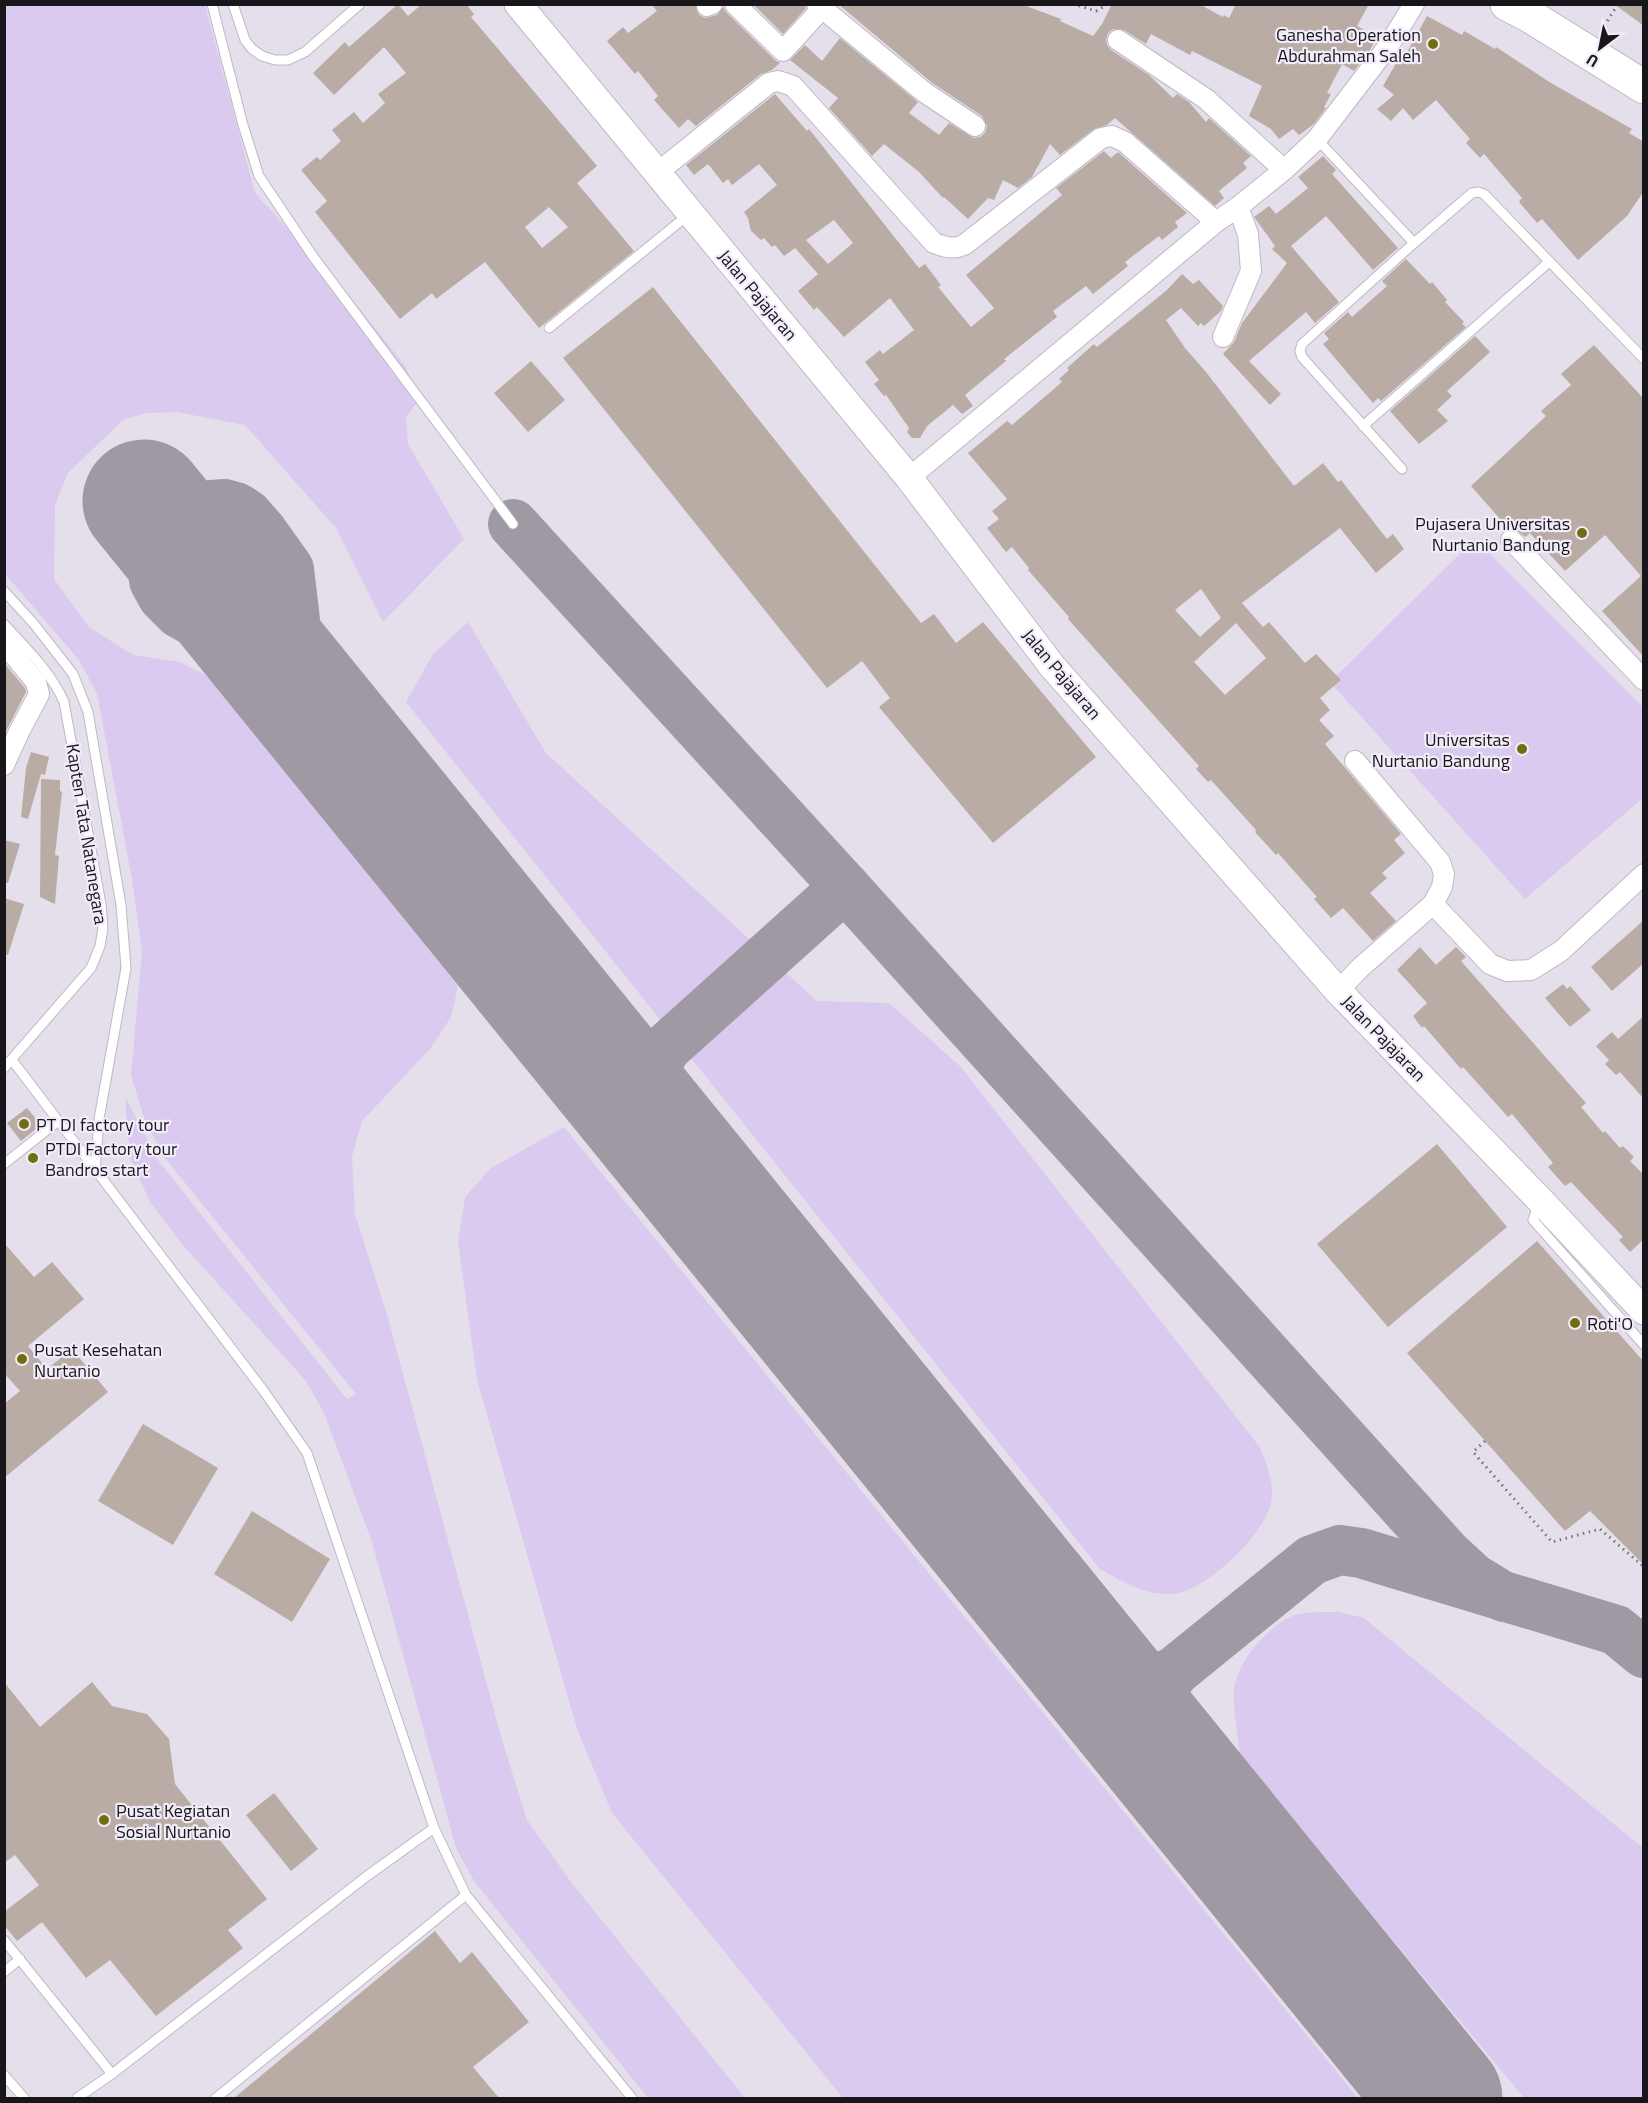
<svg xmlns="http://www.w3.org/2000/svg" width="1648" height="2103" font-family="'Titillium Web',sans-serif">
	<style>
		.green { fill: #dbcaef }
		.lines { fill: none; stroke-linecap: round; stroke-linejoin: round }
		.taxiway { stroke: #9e99a3; stroke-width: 50 }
		.runway { stroke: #9e99a3; stroke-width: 123 }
		.building { fill: #b9aca4; fill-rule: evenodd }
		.service-casing { stroke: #beb8c5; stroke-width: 11 }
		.minor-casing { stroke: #beb8c5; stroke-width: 22 }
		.secondary-casing { stroke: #beb8c5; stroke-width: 29 }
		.trunk-casing { stroke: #beb8c5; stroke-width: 35 }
		.path { stroke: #76727a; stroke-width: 3; stroke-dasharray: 1.5 4.5; stroke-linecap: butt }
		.service { stroke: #fff; stroke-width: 9 }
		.minor { stroke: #fff; stroke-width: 20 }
		.secondary { stroke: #fff; stroke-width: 27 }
		.trunk { stroke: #fff; stroke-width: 33 }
		.poi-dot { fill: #6d6f12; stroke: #f2ecfa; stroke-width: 2 }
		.labels { text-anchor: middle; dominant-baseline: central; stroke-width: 4.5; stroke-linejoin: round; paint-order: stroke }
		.poi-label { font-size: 18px; fill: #18161a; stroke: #f2ecfa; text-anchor: start }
		.street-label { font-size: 18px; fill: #18161a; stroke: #f2ecfa }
	</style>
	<rect width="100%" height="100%" fill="#e5dfec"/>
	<g class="green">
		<path d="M4,5H205L255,193L360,309L405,366L420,398L406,418L408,444L464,539L383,622L336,528L245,425L176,412L146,413L123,420L68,473L55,505L54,579L89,627L133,655L180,662L212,678L458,986L451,1017L430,1049L362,1121L352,1157L355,1214L388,1318L500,1733L527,1820L571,1882L745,2098H648L474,1881L456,1848L372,1542L324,1413L306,1381L181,1243L150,1202L131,1160L126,1121V1098L158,1160L347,1399L356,1394L164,1157L144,1118L131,1075L142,952L132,879L97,694L79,660L5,574Z"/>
		<path d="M1475,539L1643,707V798L1525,899L1330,682Z"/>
		<path d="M468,622L546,753L817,1001L889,1003L960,1066L1259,1446C1267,1464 1275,1484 1271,1503C1264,1535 1206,1591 1173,1594C1146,1596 1123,1582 1100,1569L406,702L433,654Z"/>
		<path d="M564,1127L1358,2098H843L612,1813L577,1729L477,1380L458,1242L465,1197L491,1168Z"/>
		<path d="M1315,1612H1339L1364,1618L1643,1848V2098H1524L1240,1756C1238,1735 1233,1712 1234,1691C1236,1663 1267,1627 1292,1616C1299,1613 1308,1613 1315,1612Z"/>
	</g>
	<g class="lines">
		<g class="taxiway">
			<path d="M513,524L845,887L1446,1553L1473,1578L1504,1597"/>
			<path d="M304,698L289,569L262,531L247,514L236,507L225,504L211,505L184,517L168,530L154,566V581L163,597L179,613L195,622L238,636L255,647L314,711"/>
			<path d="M584,1043C596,1050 621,1070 635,1069C646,1069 658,1055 666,1048"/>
			<path d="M660,1136C650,1096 643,1085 666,1048L845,887"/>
			<path d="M1078,1651C1112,1683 1132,1693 1175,1671L1312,1560L1340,1550L1361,1553L1616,1630L1644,1653"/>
			<path d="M1168,1762C1150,1724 1148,1705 1175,1671"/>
		</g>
		<path class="runway" d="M144,501L1441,2098"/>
	</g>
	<g class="building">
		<path d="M398,4L408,16L422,4H466L474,14L471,17L597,166L577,183L634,251L539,328L485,262L436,299L432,293L400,319L315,212L327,201L301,170L317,157L320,160L341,141L332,130L354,112L363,123L385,103L378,94L406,73L384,47L334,95L313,73L345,42L349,47ZM549,207L568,227L542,248L525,227Z"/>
		<path d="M651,4H695L699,15L706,18L717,15L723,7L727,13L775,60L780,63L772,70L761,74L696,126L688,119L679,128L654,100L658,96L638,71L635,74L607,41L623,27L628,33L657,11Z"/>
		<path d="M753,4H805L806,8L783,34Z"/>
		<path d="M838,4H1021L1061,19L1060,21L1093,36L1102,24L1112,4H1199L1223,17L1224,15L1229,18L1236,4H1369L1357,26L1377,37L1370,50L1354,71L1342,64L1327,93L1331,94L1324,107L1326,108L1314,124L1299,135L1293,129L1279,139L1271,129L1249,116L1262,86L1192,51L1190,55L1151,34L1146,44L1124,30L1113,29L1108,33L1106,39L1107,45L1111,50L1149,75L1173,98L1177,94L1189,102L1206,122L1209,118L1251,156L1243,163L1247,168L1219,191L1224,198L1215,206L1115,118L1107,125L1094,129L1060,155L1050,144L1032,177L1018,188L1003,180L994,200L988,198L968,219L944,197L943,198L919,172L884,144L872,156L829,108L838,98L790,60L805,45L822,61L840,38L918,102L909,113L939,135L949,123L974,138L980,137L985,133L987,126L982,116L931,82Z"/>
		<path d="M1614,4H1644V26Z"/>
		<path d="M1427,16L1462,35L1464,31L1495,49L1496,47L1551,83L1632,129L1629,133L1644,142V191L1627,216L1578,260L1542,219L1537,223L1519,202L1522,198L1484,154L1480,158L1466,143L1470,139L1436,100L1413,120L1403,108L1391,121L1377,109L1394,95L1383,86L1402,53L1406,54Z"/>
		<path d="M775,94L807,131L809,129L907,253L919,268L925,264L941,285L938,287L971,327L994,308L966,275L1062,195L1056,188L1104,151L1111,158L1118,152L1187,213L1175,222L1178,227L1162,240L1159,236L1125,262L1128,266L1093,294L1086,286L1053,311L1057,317L1004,359L1006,361L965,395L973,406L962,414L953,405L927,426L920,438H912L907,432L909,428L886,395L884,396L874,384L879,380L865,362L880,350L883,354L914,330L890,298L844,337L817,307L814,310L798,291L818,274L795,248L784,256L775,245L772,247L764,238L761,240L751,231L748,218L744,212L777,185L759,164L732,185L728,179L723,183L708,164L694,175L686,165ZM834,220L853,243L828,264L806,240Z"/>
		<path d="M1323,156L1336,170L1332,174L1398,248L1373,270L1326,216L1291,246L1339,302L1315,323L1306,312L1249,361L1281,394L1270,405L1223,354L1234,342L1242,323L1287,263L1272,249L1275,246L1254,217L1269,206L1276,214L1308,188L1298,177Z"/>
		<path d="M1406,259L1430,284L1432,282L1447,300L1445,302L1464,322L1462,324L1466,327L1381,401L1378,398L1373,403L1323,344L1329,339L1324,333L1348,312L1352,317L1387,286L1382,281Z"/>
		<path d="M1182,274L1193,284L1199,280L1223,306L1221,311L1204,326L1201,323L1198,326L1181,308L1166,320L1185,348L1206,372L1294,486L1323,463L1338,482L1341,480L1387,539L1393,534L1404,549L1376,573L1340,528L1242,603L1263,627L1269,622L1305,663L1316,654L1341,680L1320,698L1330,710L1319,720L1334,736L1325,744L1401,834L1394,840L1405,853L1382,873L1387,878L1370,893L1396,921L1373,941L1343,908L1331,918L1314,899L1317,897L1278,853L1276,855L1255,832L1256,830L1211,780L1208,782L1196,769L1199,766L1068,619L1069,617L1028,570L1029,568L1012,547L1006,552L987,528L999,519L992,511L1007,499L968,453L1007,421L1012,425L1062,382L1059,379L1069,370L1067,368L1094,344L1097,347L1103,342L1167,290ZM1201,589L1221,618L1200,637L1175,610ZM1236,623L1266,658L1225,695L1194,662Z"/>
		<path d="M653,287L921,623L934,614L956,643L983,622L1096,757L993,843L879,707L890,698L862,661L827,688L563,358Z"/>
		<path d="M1475,336L1490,352L1447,391L1452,396L1437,410L1448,421L1419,444L1390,411Z"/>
		<path d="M1594,345L1644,399V657L1602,611L1641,576L1605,535L1565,571L1530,533L1525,537L1515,529L1508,528L1471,486L1546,416L1541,411L1571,385L1561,374Z"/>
		<path d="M531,361L565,400L528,432L494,393Z"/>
		<path d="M4,663L25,688L26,692L4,735Z"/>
		<path d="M31,752L49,757L45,775L41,774L28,819L21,817L26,768Z"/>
		<path d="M41,779L60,780V791L62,792L55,855L59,856L55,904L40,897Z"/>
		<path d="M4,840L20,844L8,883H4Z"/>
		<path d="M4,898L24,904L8,955L4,954Z"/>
		<path d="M1644,920V963L1612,991L1591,967Z"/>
		<path d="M1420,947L1436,965L1456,947L1466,957L1461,961L1586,1103L1581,1107L1603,1133L1605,1131L1620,1148L1623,1146L1634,1157L1630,1161L1644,1175V1239L1630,1252L1619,1240L1623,1237L1571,1182L1565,1186L1548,1167L1553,1163L1512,1114L1508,1117L1463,1067L1461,1069L1424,1026L1422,1028L1413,1016L1427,1003L1397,970Z"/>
		<path d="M1563,984L1567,989L1570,986L1591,1010L1570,1027L1545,998Z"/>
		<path d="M1644,1016V1099L1620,1072L1616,1075L1605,1064L1609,1060L1596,1046L1612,1032L1618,1039Z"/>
		<path d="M27,1108L41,1125L21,1141L7,1123Z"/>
		<path d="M1437,1144L1507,1227L1388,1327L1317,1244Z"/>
		<path d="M1537,1241L1644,1362V1565L1590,1511L1565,1531L1407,1353Z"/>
		<path d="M4,1243L34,1277L52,1262L84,1299L28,1346L47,1369L72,1349L108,1392L4,1478V1404L20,1391L4,1373Z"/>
		<path d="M143,1424L218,1468L173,1545L98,1501Z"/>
		<path d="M252,1511L330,1559L292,1622L214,1574Z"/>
		<path d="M4,1682L40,1727L92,1682L112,1706L147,1714L169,1739L175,1784L267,1899L228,1930L243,1948L156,2016L110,1960L86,1978L42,1922L17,1941L4,1925V1912L39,1885L15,1855L4,1863Z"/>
		<path d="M274,1793L318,1849L291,1871L246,1815Z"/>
		<path d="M435,1931L460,1963L472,1952L529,2022L473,2067L499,2098H234Z"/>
	</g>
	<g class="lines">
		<defs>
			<g id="service">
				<path d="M212,4L243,125L259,176L312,255L513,524"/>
				<path d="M233,4L245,40L252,49L262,56L275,60H288L305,52L360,4"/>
				<path d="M1317,139L1414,243L1472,193L1478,192L1484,194L1644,359"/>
				<path d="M549,328L688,215"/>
				<path d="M1363,426L1549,262"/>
				<path d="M1402,469L1302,357L1300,351L1302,344L1414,243"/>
				<path d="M4,591L34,624L73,674L88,712L121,905L126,968L99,1119L95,1172"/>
				<path d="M4,624C26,648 51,672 64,702L101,904L103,928L100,946L91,968L4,1068"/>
				<path d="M12,1060L263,1390L307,1453L434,1828L466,1895L632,2098"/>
				<path d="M4,1164L57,1122"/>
				<path d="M1538,1205L1533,1220L1644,1345"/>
				<path d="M4,1940L112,2074"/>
				<path d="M4,1972L20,1959"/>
				<path d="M4,2075L24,2098"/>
				<path d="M77,2098L112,2074L367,1876L434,1828"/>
				<path d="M216,2098L466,1895"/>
			</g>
			<g id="minor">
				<path d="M735,4L783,51L826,4"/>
				<path d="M817,4L924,92L975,126"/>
				<path d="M707,6L712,4"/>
				<path d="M1118,40L1206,99L1284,170"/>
				<path d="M657,173L769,83L778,81L793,86L934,243C945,247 953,250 964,245L1101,138L1112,136L1125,142L1216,222"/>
				<path d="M1223,337L1251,271L1248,234L1238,207"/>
				<path d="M909,478L1216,222L1238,207L1284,170L1317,139L1389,45L1414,4"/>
				<path d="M1511,540L1644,680"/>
				<path d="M4,643L36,682L39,694L19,732L4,765"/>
				<path d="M1433,904L1490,964L1507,971L1531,970L1561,951L1644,874"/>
				<path d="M1338,991L1360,968L1433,904L1442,887L1444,874L1440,862L1355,761"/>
			</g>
			<path id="secondary" d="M518,4L909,478L1052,666L1338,991L1540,1200L1644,1311"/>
			<path id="trunk" d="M1507,4L1530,16L1644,87"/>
		</defs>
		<use href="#service" class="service-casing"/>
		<use href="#minor" class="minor-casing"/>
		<use href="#secondary" class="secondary-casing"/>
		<use href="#trunk" class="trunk-casing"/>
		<g class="path">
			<path d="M1073,4L1096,11L1103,7"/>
			<path d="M1601,31L1618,4"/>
			<path d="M1485,1441L1473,1452L1552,1542L1600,1529L1644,1567"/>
		</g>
		<use href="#service" class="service"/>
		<use href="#minor" class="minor"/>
		<use href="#secondary" class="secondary"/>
		<use href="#trunk" class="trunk"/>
	</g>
	<g class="poi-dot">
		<circle cx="1433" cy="44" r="6"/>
		<circle cx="1582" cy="533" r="6"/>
		<circle cx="1522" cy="749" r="6"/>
		<circle cx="24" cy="1124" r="6"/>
		<circle cx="33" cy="1158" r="6"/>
		<circle cx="1575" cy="1323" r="6"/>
		<circle cx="22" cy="1359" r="6"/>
		<circle cx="104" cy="1820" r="6"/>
	</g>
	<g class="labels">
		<g class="poi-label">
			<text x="1421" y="34" text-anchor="end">Ganesha Operation<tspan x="1421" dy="21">Abdurahman Saleh</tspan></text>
			<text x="1570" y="523" text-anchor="end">Pujasera Universitas<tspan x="1570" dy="21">Nurtanio Bandung</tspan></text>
			<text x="1510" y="739" text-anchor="end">Universitas<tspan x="1510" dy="21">Nurtanio Bandung</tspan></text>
			<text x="36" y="1124">PT DI factory tour</text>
			<text x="45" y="1148">PTDI Factory tour<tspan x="45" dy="21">Bandros start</tspan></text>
			<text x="1587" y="1323">Roti'O</text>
			<text x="34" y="1349">Pusat Kesehatan<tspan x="34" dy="21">Nurtanio</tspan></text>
			<text x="116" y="1810">Pusat Kegiatan<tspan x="116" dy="21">Sosial Nurtanio</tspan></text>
		</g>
		<g class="street-label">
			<text transform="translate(758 295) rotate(50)">Jalan Pajajaran</text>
			<text transform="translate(1062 674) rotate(50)">Jalan Pajajaran</text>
			<text transform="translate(87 834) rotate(81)">Kapten Tata Natanegara</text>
			<text transform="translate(1384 1038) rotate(46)">Jalan Pajajaran</text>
		</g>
	</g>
	<rect width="1648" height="2103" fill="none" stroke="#18161a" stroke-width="12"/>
	<g transform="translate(1600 48) rotate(212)" stroke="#f2ecfa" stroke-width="4.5" paint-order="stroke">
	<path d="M0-4.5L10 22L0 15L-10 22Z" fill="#18161a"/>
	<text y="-9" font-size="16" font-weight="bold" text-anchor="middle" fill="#18161a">U</text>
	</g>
</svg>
